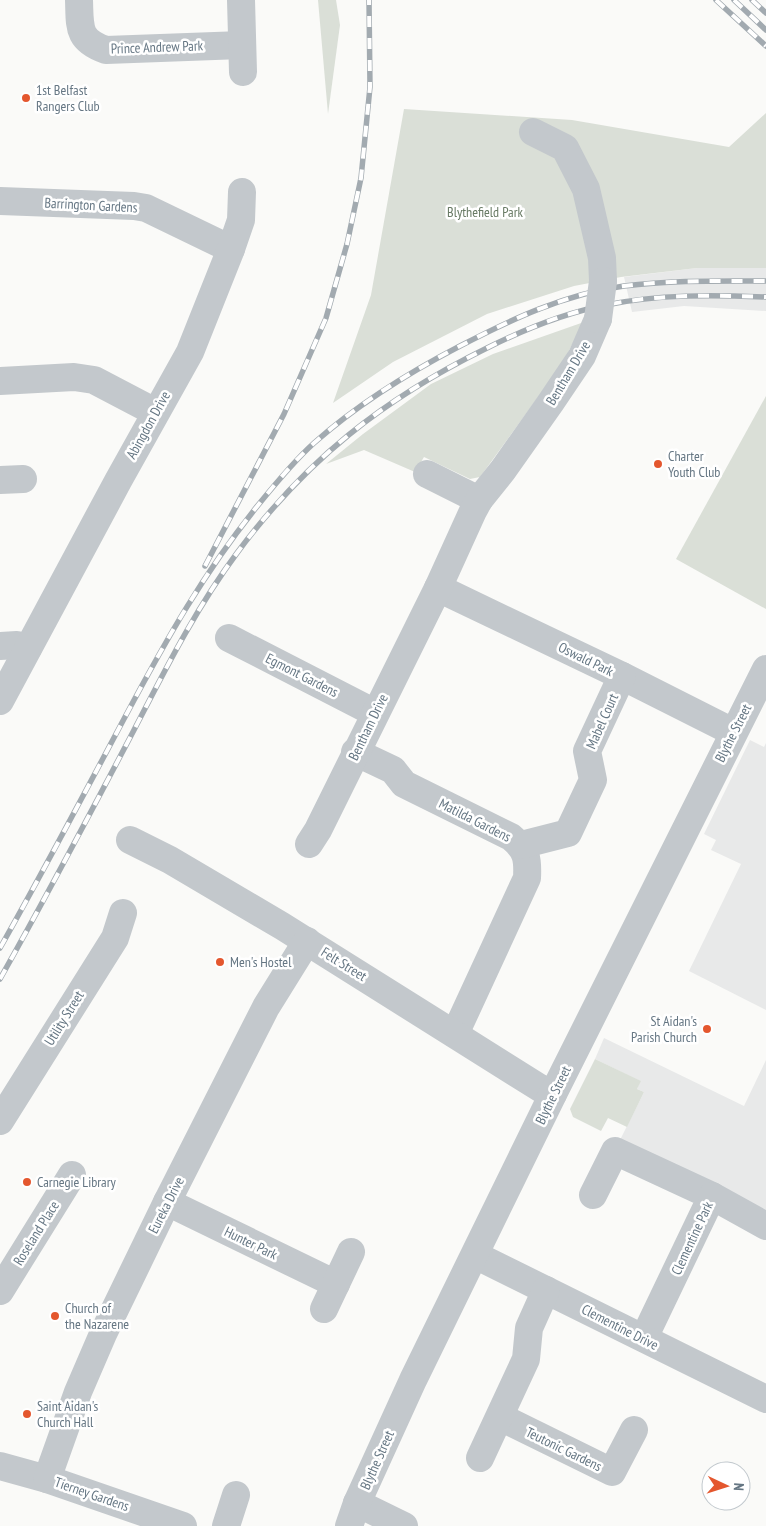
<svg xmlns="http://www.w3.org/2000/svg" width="766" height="1526" font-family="'PT Sans Narrow',sans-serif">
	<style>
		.built { fill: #e8e9e9 }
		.green { fill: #dadfd7 }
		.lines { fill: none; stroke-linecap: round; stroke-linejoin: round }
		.minor { stroke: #c3c8cc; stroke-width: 28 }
		.rail-casing { stroke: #a2aab0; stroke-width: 5.5 }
		.rail { stroke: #fff; stroke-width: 4; stroke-dasharray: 11; stroke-linecap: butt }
		.minor-bridge { stroke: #c3c8cc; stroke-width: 28 }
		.poi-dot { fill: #e4572e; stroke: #fff; stroke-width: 2 }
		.labels { text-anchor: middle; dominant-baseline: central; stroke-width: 5; stroke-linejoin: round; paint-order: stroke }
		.street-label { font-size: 14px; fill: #657683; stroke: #fff }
		.poi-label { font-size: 14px; fill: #657683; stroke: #fff; text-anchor: start }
		.park-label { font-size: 14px; fill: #687a64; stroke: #fff }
	</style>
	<rect width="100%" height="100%" fill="#fafaf8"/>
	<g class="built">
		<path d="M697,268H766V311L684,306L632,312L624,277Z"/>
		<path d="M750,740L764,747L766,743V1010L689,971L741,864L711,850L716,840L704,834Z"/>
		<path d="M604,1038L744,1106L766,1060V1212L620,1140L644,1092L637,1089L640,1081L595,1059Z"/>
	</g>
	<g class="green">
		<path d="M318,0H336L340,25L328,114Z"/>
		<path d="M404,109L572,120L729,147L766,113V268H697L621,277L574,286L487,314L393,362L333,403L371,295Z"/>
		<path d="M584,322L562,364L480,477L470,479L424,457L415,472L364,450L326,464L363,434L431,384L493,354Z"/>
		<path d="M766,396V609L676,559Z"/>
		<path d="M595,1059L641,1081L637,1089L644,1092L627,1127L608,1118L601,1131L573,1117L570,1109Z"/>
	</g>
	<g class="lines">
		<g class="minor">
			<path d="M79,0C80,27 77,40 106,50L242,45"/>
			<path d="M241,0L243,72"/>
			<path d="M533,132L565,148L586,189L602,258L603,281"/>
			<path d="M0,201L134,206L146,208L231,249"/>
			<path d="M0,381L74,377L94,380L155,412"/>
			<path d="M427,474L479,500"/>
			<path d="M0,480L23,479"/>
			<path d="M438,588L622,676L733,732"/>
			<path d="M229,638L375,713"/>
			<path d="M0,646L17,645L28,648"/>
			<path d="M0,701L118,481L190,352L231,249L241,220L242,192"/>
			<path d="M355,752L393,770L404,784L511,837C527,850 528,859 527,878L455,1034"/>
			<path d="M130,840L170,860L282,926L540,1088L553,1094"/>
			<path d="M309,844L318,830L438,588L473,511L479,500L503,470L551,402L582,356L598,319"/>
			<path d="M521,845L568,833L593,780L587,751L622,676"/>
			<path d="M0,1121L115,938L123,913"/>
			<path d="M593,1195L615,1151L712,1196L644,1338"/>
			<path d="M712,1196L766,1226"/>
			<path d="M167,1202L336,1284"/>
			<path d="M475,1255L766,1399"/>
			<path d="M0,1291L72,1175"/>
			<path d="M324,1309L351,1252"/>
			<path d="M500,1417L612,1472L634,1430"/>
			<path d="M480,1458L526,1359L529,1328L546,1290"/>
			<path d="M0,1466L47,1479L183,1526"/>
			<path d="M47,1479L78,1392L103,1334L167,1202L266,1007L307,941"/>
			<path d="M357,1503L404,1526"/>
			<path d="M226,1526L236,1495"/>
			<path d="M349,1526L357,1503L413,1380L553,1094L766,669"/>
		</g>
		<defs>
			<g id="rail">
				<path d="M716,0L766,46"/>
				<path d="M734,0L766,30"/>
				<path d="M752,0L766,13"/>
				<path d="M205,566L284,414L326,318L347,244L361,178L370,87L369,0"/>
				<path d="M0,948C43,872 84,794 125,717C166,640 204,572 259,504C276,483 294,461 314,443C358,404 408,373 460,346C512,319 565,294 624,286C671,280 718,281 766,281"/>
				<path d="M0,979C46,897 90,814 134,730C165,670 196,608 237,553C306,460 383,399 487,348C525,329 564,313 606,305C659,294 712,295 766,297"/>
			</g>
		</defs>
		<use href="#rail" class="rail-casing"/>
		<use href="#rail" class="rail"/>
		<path class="minor-bridge" d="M598,319L603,281"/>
	</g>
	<g class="poi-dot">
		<circle cx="26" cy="98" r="5"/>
		<circle cx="658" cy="464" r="5"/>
		<circle cx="220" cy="962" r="5"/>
		<circle cx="707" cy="1029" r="5"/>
		<circle cx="27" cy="1182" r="5"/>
		<circle cx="55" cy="1316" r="5"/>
		<circle cx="27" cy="1414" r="5"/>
	</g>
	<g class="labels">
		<g class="street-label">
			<text transform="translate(157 47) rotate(-2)">Prince Andrew Park</text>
			<text transform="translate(91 205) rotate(3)">Barrington Gardens</text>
			<text transform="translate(568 373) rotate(-59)">Bentham Drive</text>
			<text transform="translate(148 425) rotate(-61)">Abingdon Drive</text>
			<text transform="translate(586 659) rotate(26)">Oswald Park</text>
			<text transform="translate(302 675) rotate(27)">Egmont Gardens</text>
			<text transform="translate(602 721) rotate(-66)">Mabel Court</text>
			<text transform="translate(368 727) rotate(-64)">Bentham Drive</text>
			<text transform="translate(733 733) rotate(-63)">Blythe Street</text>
			<text transform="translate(475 820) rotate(27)">Matilda Gardens</text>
			<text transform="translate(344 964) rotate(32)">Felt Street</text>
			<text transform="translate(64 1018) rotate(-58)">Utility Street</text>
			<text transform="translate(553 1095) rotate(-64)">Blythe Street</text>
			<text transform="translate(166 1205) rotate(-63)">Eureka Drive</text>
			<text transform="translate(36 1233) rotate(-58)">Roseland Place</text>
			<text transform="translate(692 1238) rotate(-65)">Clementine Park</text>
			<text transform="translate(251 1243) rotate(26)">Hunter Park</text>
			<text transform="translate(620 1327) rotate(27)">Clementine Drive</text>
			<text transform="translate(564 1449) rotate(26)">Teutonic Gardens</text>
			<text transform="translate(377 1460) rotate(-66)">Blythe Street</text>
			<text transform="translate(92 1494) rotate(19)">Tierney Gardens</text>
		</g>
		<g class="poi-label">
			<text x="36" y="90">1st Belfast<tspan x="36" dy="16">Rangers Club</tspan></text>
			<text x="668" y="456">Charter<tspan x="668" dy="16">Youth Club</tspan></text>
			<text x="230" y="962">Men's Hostel</text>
			<text x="697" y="1021" text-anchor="end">St Aidan's<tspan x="697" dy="16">Parish Church</tspan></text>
			<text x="37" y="1182">Carnegie Library</text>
			<text x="65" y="1308">Church of<tspan x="65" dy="16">the Nazarene</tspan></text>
			<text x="37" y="1406">Saint Aidan's<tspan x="37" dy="16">Church Hall</tspan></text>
		</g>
		<g class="park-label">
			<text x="485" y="212">Blythefield Park</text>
		</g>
	</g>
	<g transform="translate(726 1486) rotate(94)"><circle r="24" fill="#ffffff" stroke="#c1c8cd"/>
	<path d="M0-4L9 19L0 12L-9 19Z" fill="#e4572e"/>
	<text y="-8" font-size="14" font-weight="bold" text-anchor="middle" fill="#657683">N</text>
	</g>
</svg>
